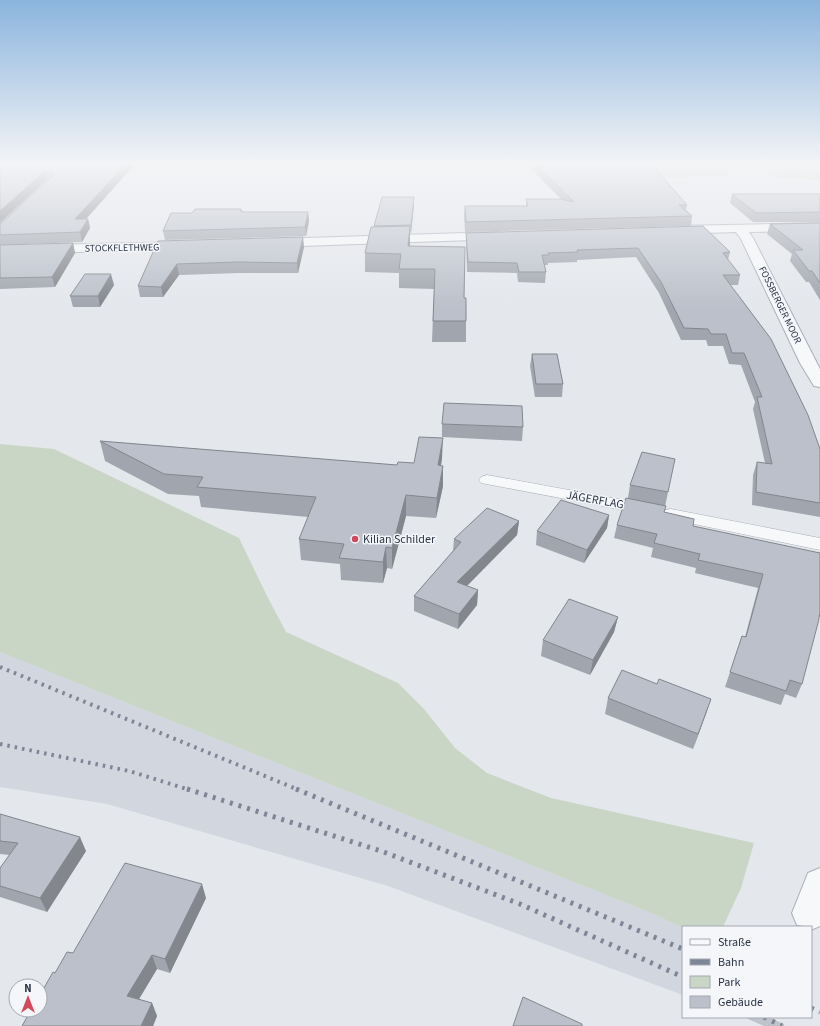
<svg xmlns="http://www.w3.org/2000/svg" width="820" height="1026" font-family="'Source Sans 3',sans-serif">
	<style>
		.built { fill: #d2d6de }
		.green { fill: #c9d6c5 }
		.lines { fill: none; stroke-linecap: round; stroke-linejoin: round }
		.street-tunnel { stroke: #bfc3cb; stroke-width: 36; stroke-dasharray: 36 18; stroke-linecap: butt }
		.lane-casing { stroke: #a9aeb7; stroke-width: 1 }
		.street-casing { stroke: #a9aeb7; stroke-width: 2 }
		.lane { fill: #f7f8fa; fill-rule: evenodd }
		.street { fill: #f7f8fa; fill-rule: evenodd }
		.rail-far1 { stroke: #7d8696; stroke-width: 4; stroke-dasharray: 2.5 5; stroke-linecap: butt }
		.rail { stroke: #7d8696; stroke-width: 5; stroke-dasharray: 3 6; stroke-linecap: butt }
		.wall { fill: #a1a5ae }
		.shaded-wall { fill: #83868d }
		.building { fill: #bbc0ca; stroke: #83868d }
		.poi-dot { fill: #d1495b; stroke: #f4f6f9; stroke-width: 1.5 }
		.labels { text-anchor: middle; dominant-baseline: central; stroke-width: 3; stroke-linejoin: round; paint-order: stroke }
		.far-street-label { font-size: 10px; fill: #2b3445; stroke: #f4f6f9 }
		.street-label { font-size: 12px; fill: #2b3445; stroke: #f4f6f9 }
		.poi-label { font-size: 12px; fill: #2b3445; stroke: #f4f6f9; text-anchor: start }
	</style>
	<rect width="100%" height="100%" fill="#e4e7ec"/>
	<path class="built" d="M0,652L656,915L683,928V995L388,886L107,804L0,787Z"/>
	<g class="green">
		<path d="M613,164H728L732,165L728,170L726,176L646,178Z"/>
		<path d="M789,170L820,172V180L774,177L766,173Z"/>
		<path d="M0,444L54,449L239,538L267,596L286,632L398,683L424,709L455,748L487,773L551,798L754,843L741,888L723,927L683,928L656,915L0,652Z"/>
	</g>
	<g class="lines">
		<path class="street-tunnel" d="M764,1026L768,1017"/>
		<defs>
			<g id="lane">
				<path d="M487,475L645,504L651,505L653,509L651,513L645,514L481,483L479,480L481,477Z"/>
				<path d="M671,509L820,538V550L665,518L662,514L665,510Z"/>
			</g>
			<g id="street">
				<path d="M820,223V231L749,232L753,238L820,369V387L814,386L800,363L741,239L736,232L677,234L673,233L671,230L673,227L677,226Z"/>
				<path d="M497,232L501,233L503,236L501,239L273,247L268,246L267,243L268,240L273,239Z"/>
				<path d="M185,242L190,243L191,246L190,249L0,254V246Z"/>
				<path d="M820,868V926L811,930V927L797,925L792,913L808,873Z"/>
			</g>
		</defs>
		<use href="#lane" class="lane-casing"/>
		<use href="#street" class="street-casing"/>
		<use href="#lane" class="lane"/>
		<use href="#street" class="street"/>
		<g class="rail-far1">
			<path d="M0,667L299,790"/>
			<path d="M0,744L129,771L190,790"/>
		</g>
		<g class="rail">
			<path d="M187,789L381,851L520,904L683,977"/>
			<path d="M296,789L683,949"/>
			<path d="M811,1008L820,1012"/>
			<path d="M764,1017L782,1026"/>
		</g>
	</g>
	<g class="wall">
		<path d="M7,164H135L86,219H88L90,228L82,242L0,245V224L49,180H47Z"/>
		<path d="M526,164H651L687,205L686,210L692,216L691,226L465,232L464,215L465,206H526V199L562,200Z"/>
		<path d="M732,194H820V222H753L730,203Z"/>
		<path d="M414,205L411,233H410V246L464,298L466,321V342H432L434,289L399,288V273L365,272V253L374,227Z"/>
		<path d="M241,211L243,212H308L309,221L306,236L165,240L163,231L192,213Z"/>
		<path d="M820,223V300L809,282H806L790,261L792,254L767,234L770,224Z"/>
		<path d="M466,233L730,252L728,260L740,275L738,285H730L820,449V517L752,505L753,475L757,462L765,463L753,409L755,402L741,365L729,364L723,346H708L706,340H681L659,293L636,257L577,260V262L548,263V265H544L546,272L545,283L518,282L517,273L467,272L466,242Z"/>
		<path d="M158,241L304,247L298,273H239L179,275L163,297H140L138,286Z"/>
		<path d="M73,243L75,253L55,287L0,289V245Z"/>
		<path d="M114,285L100,307H73L70,296Z"/>
		<path d="M532,354L563,384L562,397H535L530,366Z"/>
		<path d="M442,424L523,427L522,441L442,437Z"/>
		<path d="M100,441L397,465L414,463L442,458L441,465L443,486L436,518L406,516L392,569L387,568L383,583L341,580L340,564L301,560L299,539L308,517L201,507L199,496L168,494L105,461Z"/>
		<path d="M630,485L668,492L664,512L693,526L820,553L802,684L796,698L785,694L781,705L725,687L742,636L745,637L758,588L695,573L696,568L651,557L653,548L614,538L617,525L628,498Z"/>
		<path d="M609,515L607,528L584,563L536,545L537,531Z"/>
		<path d="M519,521L517,535L467,586L478,590L477,605L458,629L414,611V596L453,551L454,539Z"/>
		<path d="M618,617L614,632L590,675L541,656L543,640Z"/>
		<path d="M657,684L711,699L693,749L605,714L608,698Z"/>
		<path d="M0,814L86,851L47,912L0,897V868L10,855L0,854Z"/>
		<path d="M206,898L170,973L157,969L139,999L152,1003L157,1016L153,1026H22L55,973L73,953Z"/>
	</g>
	<g class="shaded-wall">
		<path d="M126,164H135L77,229L75,219Z"/>
		<path d="M45,171L47,180L0,223V211Z"/>
		<path d="M414,197V205L411,233V225Z"/>
		<path d="M308,212L309,221L306,236L305,227Z"/>
		<path d="M88,219L90,228L82,242L80,232Z"/>
		<path d="M410,226V244L408,265V246Z"/>
		<path d="M303,237L304,247L298,273L297,263Z"/>
		<path d="M73,243L75,253L55,287L52,277Z"/>
		<path d="M177,264L179,275L163,297L161,287Z"/>
		<path d="M111,274L114,285L100,307L98,296Z"/>
		<path d="M443,438L442,458L438,485V465Z"/>
		<path d="M443,466V486L436,518L437,498Z"/>
		<path d="M406,495V516L392,569V548Z"/>
		<path d="M609,515L607,528L584,563L587,550Z"/>
		<path d="M519,521L517,535L456,597L457,582Z"/>
		<path d="M386,547L387,568L383,583V562Z"/>
		<path d="M478,590L477,605L458,629L459,614Z"/>
		<path d="M618,617L614,632L590,675L593,660Z"/>
		<path d="M711,699L706,714L693,749L698,734Z"/>
		<path d="M80,837L86,851L47,912L40,898Z"/>
		<path d="M202,884L206,898L170,973L165,959Z"/>
		<path d="M152,955L157,969L133,1009L127,996Z"/>
		<path d="M152,1003L157,1016L153,1026H141Z"/>
	</g>
	<g class="building">
		<path d="M7,164H126L75,219H88L80,232L0,235V224L54,175L53,172L45,171L0,211V170Z"/>
		<path d="M535,164H651L687,205H679L692,216L466,222L465,206H528L526,199H560L574,202Z"/>
		<path d="M732,194H820V212L756,213Z"/>
		<path d="M382,197H414L411,225L374,226Z"/>
		<path d="M195,209H241L240,211H243L242,212H308L305,227L163,231L171,213H192Z"/>
		<path d="M820,223V283L812,271H809L793,250H803L770,224Z"/>
		<path d="M410,226L408,246L465,247L464,298H466V321H433L435,269H399L401,254L365,253L371,227Z"/>
		<path d="M703,226L730,252L723,253L740,275H723L771,339L808,415L820,449V503L756,492L757,462L772,464L757,397H762L744,353H732L726,334H711L708,329L684,328L661,282L638,248L577,250L578,252L548,253L549,255H542L546,272H519L517,263L468,262L466,233Z"/>
		<path d="M303,237L297,263L238,262L177,264L161,287L138,286L158,241Z"/>
		<path d="M73,243L52,277L0,278V245Z"/>
		<path d="M85,274H111L98,296H70Z"/>
		<path d="M532,354H557L563,384H536Z"/>
		<path d="M444,403L522,406L523,427L442,424Z"/>
		<path d="M419,437L443,438L438,465L443,466L437,498L406,495L392,548L386,547L383,562L339,558L344,544L299,539L316,497L197,487L203,477L164,474L100,441L397,465L398,462L414,463Z"/>
		<path d="M642,452L675,459L668,492L630,485Z"/>
		<path d="M626,498L666,506L664,512L694,519L693,526L820,553V613L818,623L802,684L790,680L786,691L730,672L742,636L746,637L763,574L698,560L700,554L654,543L657,534L617,525Z"/>
		<path d="M561,500L609,515L587,550L537,531Z"/>
		<path d="M487,508L519,521L457,582L478,590L459,614L414,596L461,542L454,539Z"/>
		<path d="M569,599L618,617L593,660L543,640Z"/>
		<path d="M622,670L657,684L659,679L711,699L698,734L608,698Z"/>
		<path d="M0,814L80,837L40,898L0,886V868L18,843L0,841Z"/>
		<path d="M125,863L202,884L165,959L152,955L127,996L152,1003L141,1026H22L31,1010H40V995L53,972L55,973L67,952L73,953Z"/>
		<path d="M523,997L582,1024V1026H513Z"/>
	</g>
	<linearGradient id="sky" x2="0" y2="1"><stop stop-color="#8bb4dd"/><stop offset="0.53" stop-color="#f3f4f6"/><stop offset="1" stop-color="#f3f4f6" stop-opacity="0"/></linearGradient>
	<rect width="820" height="308" fill="url(#sky)"/>
	<circle class="poi-dot" cx="355" cy="539" r="4"/>
	<g class="labels">
		<g class="far-street-label">
			<text transform="translate(122 248) rotate(-1)">STOCKFLETHWEG</text>
			<text transform="translate(780 305) rotate(64)">FOSSBERGER MOOR</text>
		</g>
		<g class="street-label">
			<text transform="translate(595 500) rotate(10)">JÄGERFLAG</text>
		</g>
		<g class="poi-label">
			<text x="363" y="539">Kilian Schilder</text>
		</g>
	</g>
	<rect x="682" y="926" width="130" height="92" fill="#f4f6f9" stroke="#a4a8b1"/>
	<rect x="690" y="939" width="20" height="6" fill="#f7f8fa" stroke="#a4a8b1"/>
	<text x="718" y="946" font-size="12" fill="#2b3445">Straße</text>
	<rect x="690" y="959" width="20" height="6" fill="#7d8696" stroke="#a4a8b1"/>
	<text x="718" y="966" font-size="12" fill="#2b3445">Bahn</text>
	<rect x="690" y="976" width="20" height="12" fill="#c9d6c5" stroke="#a4a8b1"/>
	<text x="718" y="986" font-size="12" fill="#2b3445">Park</text>
	<rect x="690" y="996" width="20" height="12" fill="#bbc0ca" stroke="#a4a8b1"/>
	<text x="718" y="1006" font-size="12" fill="#2b3445">Gebäude</text>
	<g transform="translate(28 998)"><circle r="19" fill="#f4f6f9" stroke="#a4a8b1"/>
	<path d="M0-3L7 15L0 10L-7 15Z" fill="#d1495b"/>
	<text y="-6" font-size="11" font-weight="bold" text-anchor="middle" fill="#2b3445">N</text>
	</g>
</svg>
